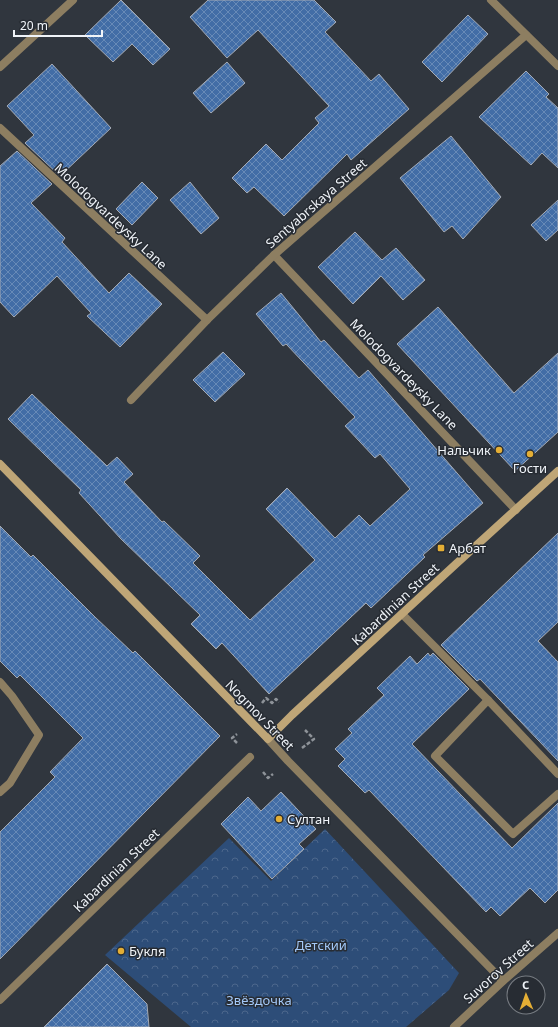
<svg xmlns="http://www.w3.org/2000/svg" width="558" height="1027" font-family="'Noto Sans',sans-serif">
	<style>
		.forest { fill: url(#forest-crowns) }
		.building { fill: url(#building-cross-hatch); stroke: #a5abb5 }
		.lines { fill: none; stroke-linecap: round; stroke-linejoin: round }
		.path { stroke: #8e9399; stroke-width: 2.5; stroke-dasharray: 4 2; stroke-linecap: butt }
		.lane { stroke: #8d7e61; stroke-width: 8 }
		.street { stroke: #8d7e61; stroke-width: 8 }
		.secondary { stroke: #bfa677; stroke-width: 8 }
		.poi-dot { fill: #e4ae35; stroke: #272c33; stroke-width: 1.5 }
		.labels { text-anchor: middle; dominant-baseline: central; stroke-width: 3; stroke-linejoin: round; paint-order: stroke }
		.street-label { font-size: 13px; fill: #f0f4f9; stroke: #272c33 }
		.poi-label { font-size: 13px; fill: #f0f4f9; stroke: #272c33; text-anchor: start }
		.park-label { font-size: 13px; fill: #a3c8f8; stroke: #272c33 }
	</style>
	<defs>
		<pattern id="forest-crowns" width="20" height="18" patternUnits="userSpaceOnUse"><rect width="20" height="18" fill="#2d4d78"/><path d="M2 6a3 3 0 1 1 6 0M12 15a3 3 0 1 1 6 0" fill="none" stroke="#4c678c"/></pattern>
		<pattern id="building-cross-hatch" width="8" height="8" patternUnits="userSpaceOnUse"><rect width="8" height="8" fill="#426da6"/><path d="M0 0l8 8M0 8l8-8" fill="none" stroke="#678ab7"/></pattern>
	</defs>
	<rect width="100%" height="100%" fill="#30363e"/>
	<path class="forest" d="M325,829L459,973L449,990L406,1027H191L105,955L229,838L271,881Z"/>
	<g class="building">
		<path d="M121,0L170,49L153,65L132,44L113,62L85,35Z"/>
		<path d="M208,0H314L336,22L325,32L371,81L379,74L409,109L351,160L347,154L284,216L254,187L247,193L232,178L266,144L282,160L319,123L315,118L329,106L258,30L227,58L190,17Z"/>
		<path d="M468,15L488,34L442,82L422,62Z"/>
		<path d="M227,62L245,83L211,113L193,93Z"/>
		<path d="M52,64L111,128L60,176L25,143L34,135L7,106Z"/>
		<path d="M526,71L549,94L546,97L558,108V168L542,153L531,165L479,117Z"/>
		<path d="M451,136L501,197L463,239L452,226L444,232L400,178Z"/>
		<path d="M17,151L52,184L31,203L65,238L62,242L109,293L129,273L162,304L120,347L87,316L91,313L57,276L14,317L0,302V166Z"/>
		<path d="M142,182L158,198L132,225L116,209Z"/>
		<path d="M190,182L219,218L201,234L170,200Z"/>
		<path d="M558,200V230L546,241L531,225Z"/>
		<path d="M355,232L382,260L396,248L425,280L403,300L381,276L353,304L318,267Z"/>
		<path d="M281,293L321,342L324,340L359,378L368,370L483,503L423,555L425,557L371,608L366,603L269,694L222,643L216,649L191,624L200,615L121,539L79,493L81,490L8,419L32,394L107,466L117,457L133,474L124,482L162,522L164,521L200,556L193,563L250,620L315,560L266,509L287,488L335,538L359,515L370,526L410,489L380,454L375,458L345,426L355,417L286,344L283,346L256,314Z"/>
		<path d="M438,307L514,393L558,353V432L515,471L397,344Z"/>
		<path d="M223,352L245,374L215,402L193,380Z"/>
		<path d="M0,526L31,557L33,555L95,617L133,653L135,651L220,736L0,959V832L55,777L50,772L83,738L20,675L17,678L0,661Z"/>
		<path d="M558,533V622L538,641L558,662V761L480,679L477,681L441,645Z"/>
		<path d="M428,653L430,656L433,653L469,689L412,744L512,848L558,803V890L545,903L530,888L500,916L491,907L486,912L369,790L365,793L338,766L345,759L335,749L352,733L348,729L384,695L377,688L410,656L417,664Z"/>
		<path d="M281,792L316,829L299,844L304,849L272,879L221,824L248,797L261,811Z"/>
		<path d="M107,964L147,1004L149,1027H44Z"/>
	</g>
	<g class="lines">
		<g class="path">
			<path d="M262,703L266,698L272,703L276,699L279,702"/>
			<path d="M237,743L232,738L237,734"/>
			<path d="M302,748L314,739L305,730"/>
			<path d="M263,772L268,778L273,774"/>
		</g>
		<g class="lane">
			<path d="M402,614L488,700"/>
			<path d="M0,682L12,696L39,735L10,783L0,792"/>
			<path d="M558,774L488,700L435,756L513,834L558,794"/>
		</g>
		<g class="street">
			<path d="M491,0L558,66"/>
			<path d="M0,67L73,0"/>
			<path d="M0,128L207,320"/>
			<path d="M274,255L516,510"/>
			<path d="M131,400L207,320L274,255L526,35"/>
			<path d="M268,739L288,761L503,981"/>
			<path d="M0,1000L250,757"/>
			<path d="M454,1027L503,981L558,933"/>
		</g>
		<path class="secondary" d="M0,464L268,739L292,715L457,563L558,471"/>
	</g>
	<g class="poi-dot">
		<circle cx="499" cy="450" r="4"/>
		<circle cx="530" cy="454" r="4"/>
		<rect x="437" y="544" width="8" height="8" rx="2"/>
		<circle cx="279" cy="819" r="4"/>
		<circle cx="121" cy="951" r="4"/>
	</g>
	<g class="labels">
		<g class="street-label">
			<text transform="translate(316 203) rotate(-41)">Sentyabrskaya Street</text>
			<text transform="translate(111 216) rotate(43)">Molodogvardeysky Lane</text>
			<text transform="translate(404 374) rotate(46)">Molodogvardeysky Lane</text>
			<text transform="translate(395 604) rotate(-43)">Kabardinian Street</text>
			<text transform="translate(260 715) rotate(46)">Nogmov Street</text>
			<text transform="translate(116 870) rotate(-44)">Kabardinian Street</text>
			<text transform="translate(498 971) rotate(-42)">Suvorov Street</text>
		</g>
		<g class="poi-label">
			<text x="491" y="450" text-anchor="end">Нальчик</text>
			<text x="530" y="468" text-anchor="middle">Гости</text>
			<text x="449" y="548">Арбат</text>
			<text x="287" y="819">Султан</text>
			<text x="129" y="951">Букля</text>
		</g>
		<g class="park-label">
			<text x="321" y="945">Детский</text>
			<text x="259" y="1000">Звёздочка</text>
		</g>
	</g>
	<g transform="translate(526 995) rotate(358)"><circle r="19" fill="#272c33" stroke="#777c82"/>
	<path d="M0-3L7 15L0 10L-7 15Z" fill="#e4ae35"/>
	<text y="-6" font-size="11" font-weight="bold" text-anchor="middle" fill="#f0f4f9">С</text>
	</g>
	<path d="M14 30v6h88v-6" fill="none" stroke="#f0f4f9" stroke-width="2"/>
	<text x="20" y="30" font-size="12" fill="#f0f4f9" stroke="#272c33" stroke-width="3" paint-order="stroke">20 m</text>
</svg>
